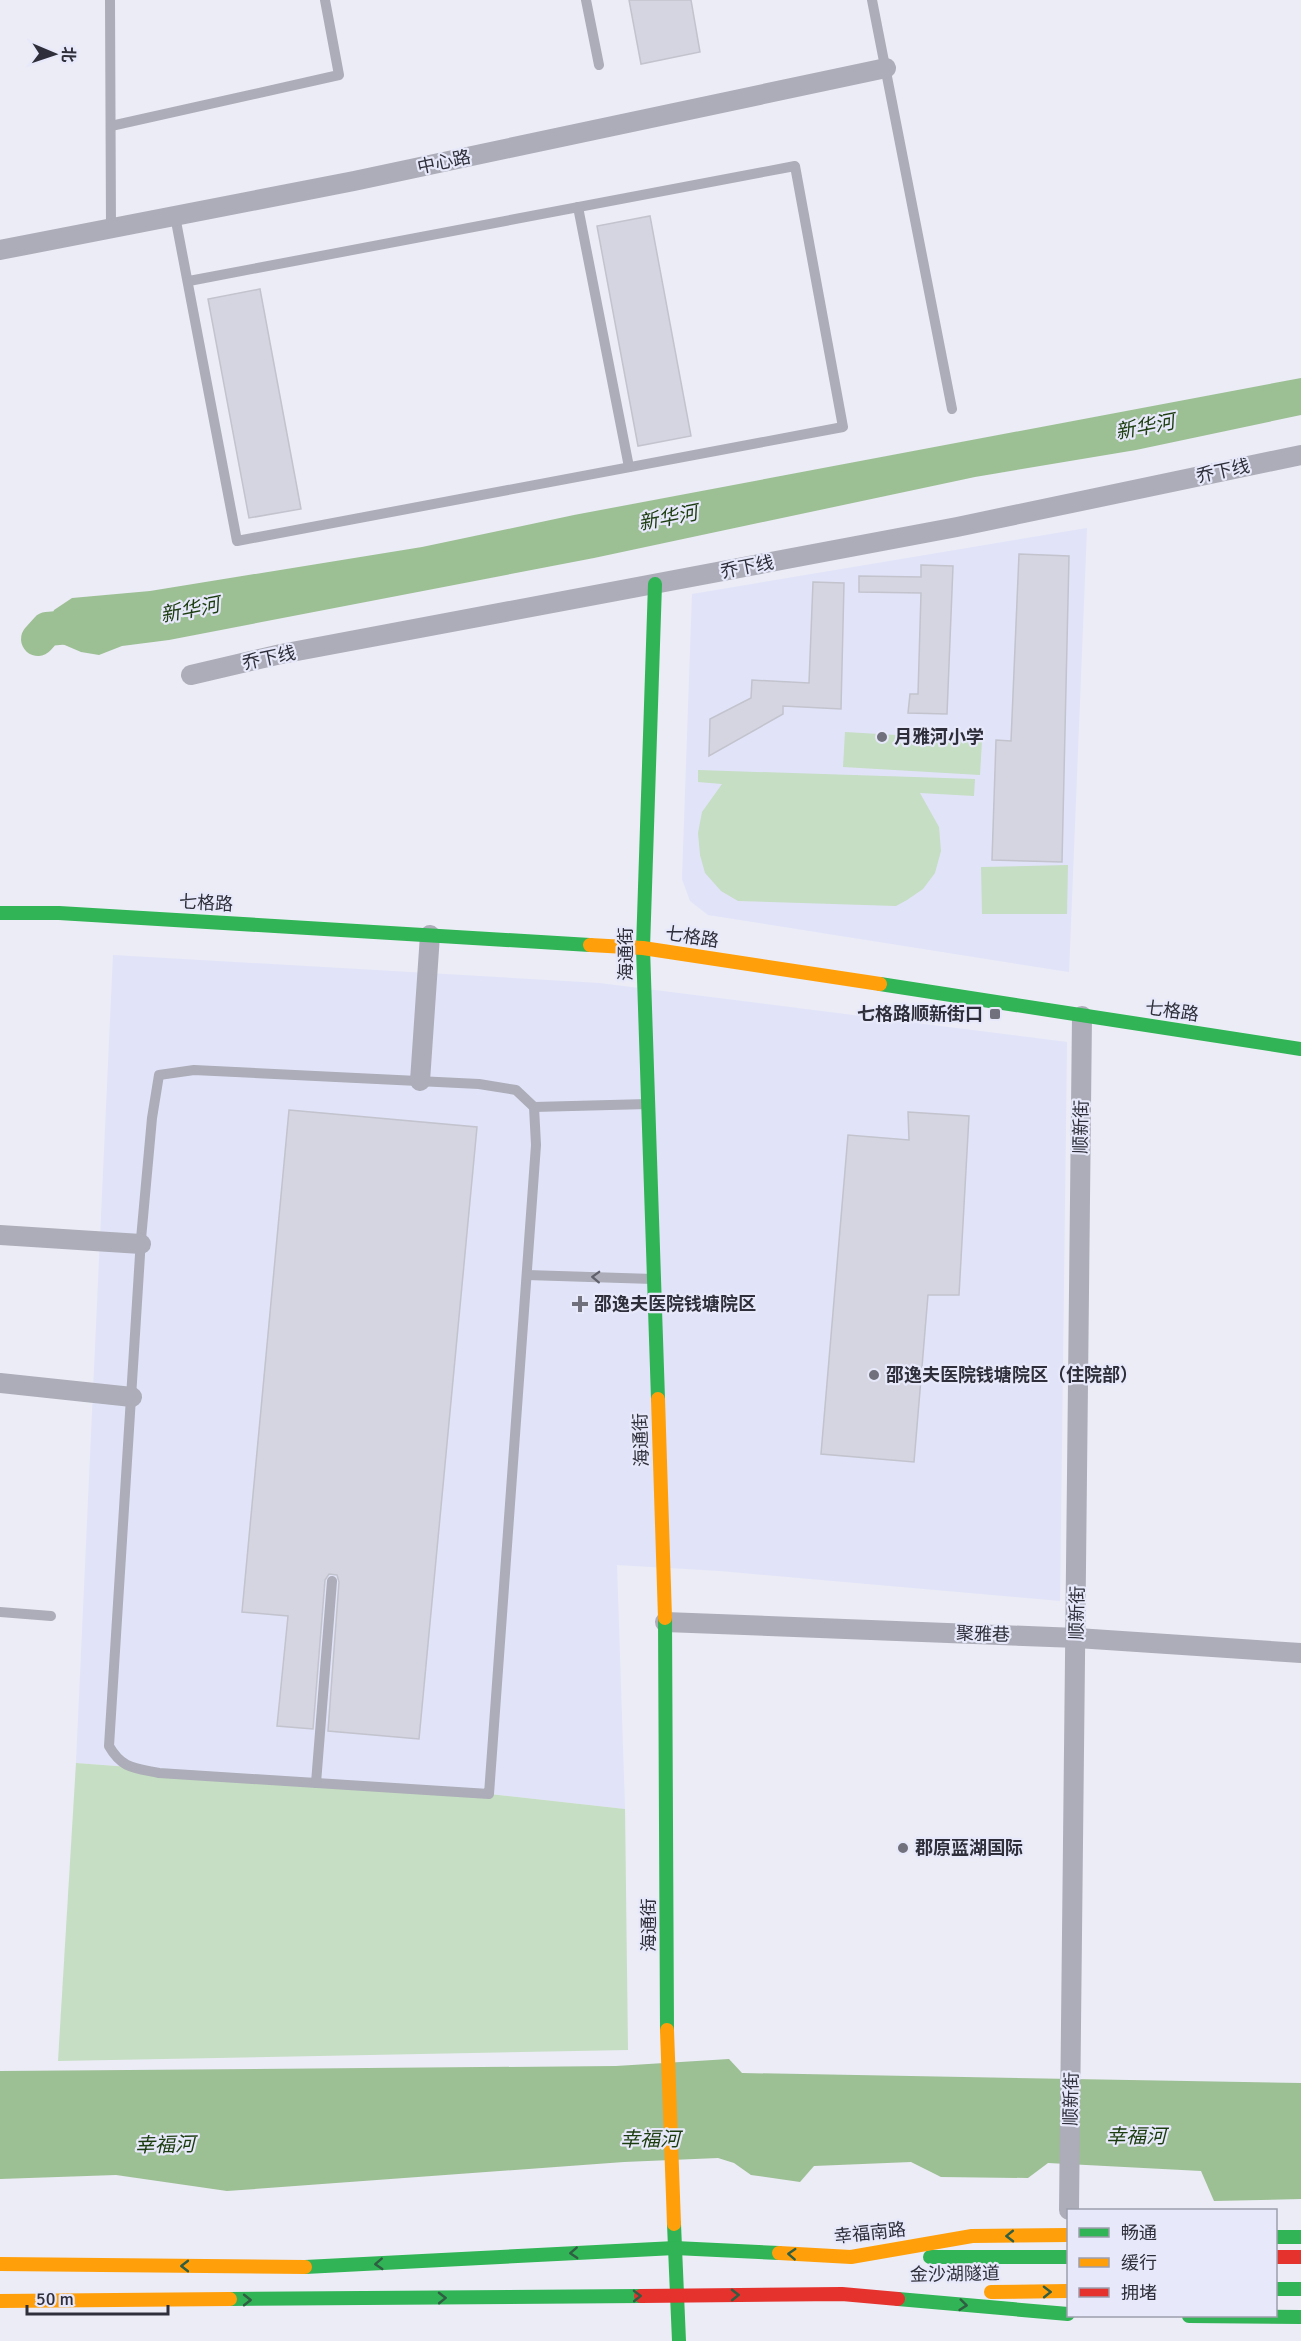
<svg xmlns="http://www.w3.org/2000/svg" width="1301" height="2341" font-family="Signika,'Noto Sans SC',sans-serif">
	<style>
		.built { fill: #e1e3f8 }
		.green { fill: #c6dec3 }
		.water { fill: #9dbf94 }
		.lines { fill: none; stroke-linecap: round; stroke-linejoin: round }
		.river { stroke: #9dbf94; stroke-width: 34 }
		.building { fill: #d4d5e1; stroke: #c2c3cd; stroke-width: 1.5 }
		.lane { stroke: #acadb8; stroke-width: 10 }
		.street { stroke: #acadb8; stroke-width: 20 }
		.fast { stroke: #30b455; stroke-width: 14 }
		.slow { stroke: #ff9f0a; stroke-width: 14 }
		.jam { stroke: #e5322d; stroke-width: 14 }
		.oneway { stroke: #60616c }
		.oneway2 { stroke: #2f5e43 }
		.poi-dot { fill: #70717c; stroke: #e7e8fa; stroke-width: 2 }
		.labels { text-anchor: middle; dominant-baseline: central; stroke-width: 4.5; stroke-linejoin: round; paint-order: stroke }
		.street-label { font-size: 18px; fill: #2e2f3a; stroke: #e7e8fa }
		.poi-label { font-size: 18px; font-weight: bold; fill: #2e2f3a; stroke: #e7e8fa; text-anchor: start }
		.water-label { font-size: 20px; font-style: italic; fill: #1b3c0e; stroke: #e7e8fa }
	</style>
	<rect width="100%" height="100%" fill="#ebecf6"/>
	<g class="built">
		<path d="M1087,528L1069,972L708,915L690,901L682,879L692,594Z"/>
		<path d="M113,955L599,983L1067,1042L1060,1601L720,1571L617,1565L625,1809L489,1794L76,1763Z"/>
	</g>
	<g class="green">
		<path d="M845,732L982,740L980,775L843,767Z"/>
		<path d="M698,770L975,779L974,796L920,793L939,827L941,851L935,873L923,889L907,900L896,906L738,901L721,891L705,873L700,855L698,833L702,812L722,784L698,782Z"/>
		<path d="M1068,865L1067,914H982L981,867Z"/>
		<path d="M76,1763L489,1794L625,1809L628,2050L58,2061Z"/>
	</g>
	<g class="water">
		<path d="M1301,378V415L1136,450L975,477L594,558L169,640L122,646L99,655L81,652L53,640L47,629L54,610L72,598L150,591L422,547L574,515Z"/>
		<path d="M729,2059L742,2073L1301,2083V2199L1214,2201L1201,2171L1048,2163L1028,2178L941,2177L911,2162L814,2166L800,2182L751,2175L734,2163L718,2158L624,2162L227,2191L116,2175L0,2179V2071L616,2066Z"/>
	</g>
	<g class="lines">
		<path class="river" d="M38,639L47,629L93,625"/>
	</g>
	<g class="building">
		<path d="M629,0H691L700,52L641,64Z"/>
		<path d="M650,216L691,436L638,446L597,226Z"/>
		<path d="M260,289L301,509L249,518L208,299Z"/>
		<path d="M1019,554L1069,556L1062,862L992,860L996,740L1011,741Z"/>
		<path d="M921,565L953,566L947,714L908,713L910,694H918L921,593L859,592V576L921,577Z"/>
		<path d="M813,582L844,583L841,709L783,706V714L709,756L710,719L751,698L752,680L809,683Z"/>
		<path d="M289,1110L477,1127L419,1739L328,1731L339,1582L337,1575L329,1574L325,1580L313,1729L277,1726L288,1616L242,1612Z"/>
		<path d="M908,1112L969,1116L959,1295H928L914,1462L821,1454L848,1135L909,1140Z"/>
	</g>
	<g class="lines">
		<g class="lane">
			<path d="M110,0L111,228"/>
			<path d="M586,0L599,65"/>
			<path d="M872,0L952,409"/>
			<path d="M111,126L339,75L325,0"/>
			<path d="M578,207L629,467"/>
			<path d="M175,216L237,541L843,427L795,166L189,281"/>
			<path d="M194,1070L479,1084L516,1090L534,1107L536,1145L489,1794L159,1773C135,1768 122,1769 109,1746L141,1239L152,1118L159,1075Z"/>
			<path d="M534,1107L648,1104"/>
			<path d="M527,1275L653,1279"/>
			<path d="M0,1612L51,1616"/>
			<path d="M316,1783L332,1581"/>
		</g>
		<g class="street">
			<path d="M0,250L354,181L886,68"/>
			<path d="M191,675L281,654L957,527L1301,455"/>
			<path d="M420,1081L430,935"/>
			<path d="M0,1235L141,1244"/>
			<path d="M0,1383L132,1397"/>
			<path d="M665,1622L1077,1638L1301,1653"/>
			<path d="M1069,2210L1082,1016"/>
		</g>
		<g class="fast">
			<path d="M655,584L643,948L658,1399"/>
			<path d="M0,913H59L590,945"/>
			<path d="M880,984L1301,1049"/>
			<path d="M665,1618L667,2030"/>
			<path d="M674,2224L679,2341"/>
			<path d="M1276,2237H1301"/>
			<path d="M930,2257H1068"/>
			<path d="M305,2267L675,2248L779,2253"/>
			<path d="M1276,2289H1301"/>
			<path d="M230,2299L641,2296"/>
			<path d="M898,2299L1068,2314"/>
			<path d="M1189,2316L1301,2317"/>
		</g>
		<g class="slow">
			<path d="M590,945L643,948L880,984"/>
			<path d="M658,1399L665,1618"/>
			<path d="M667,2030L674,2224"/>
			<path d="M779,2253L851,2257L972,2236L1068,2235"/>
			<path d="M0,2264L305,2267"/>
			<path d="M991,2292L1068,2291"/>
			<path d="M0,2301L230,2299"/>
		</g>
		<g class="jam">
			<path d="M1276,2257H1301"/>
			<path d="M641,2296L842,2294L898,2299"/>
		</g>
	</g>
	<defs><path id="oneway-chevron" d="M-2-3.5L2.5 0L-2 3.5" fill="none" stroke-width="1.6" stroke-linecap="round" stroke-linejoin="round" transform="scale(1.5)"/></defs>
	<use class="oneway" href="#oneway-chevron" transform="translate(596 1277) rotate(-178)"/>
	<g class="oneway2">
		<use href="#oneway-chevron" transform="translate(1010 2236) rotate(179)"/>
		<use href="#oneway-chevron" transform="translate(574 2253) rotate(177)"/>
		<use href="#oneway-chevron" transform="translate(792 2254) rotate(-177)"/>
		<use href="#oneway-chevron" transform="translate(379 2264) rotate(177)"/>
		<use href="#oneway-chevron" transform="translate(185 2266) rotate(-180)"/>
		<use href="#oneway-chevron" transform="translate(1047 2292) rotate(-1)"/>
		<use href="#oneway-chevron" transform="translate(735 2295) rotate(-1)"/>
		<use href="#oneway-chevron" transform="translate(637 2296) rotate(-1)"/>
		<use href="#oneway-chevron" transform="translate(442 2298) rotate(-1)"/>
		<use href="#oneway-chevron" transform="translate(247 2300)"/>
		<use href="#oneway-chevron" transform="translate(963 2305) rotate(6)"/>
	</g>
	<g class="poi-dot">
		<circle cx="882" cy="737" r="6"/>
		<rect x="989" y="1008" width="12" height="12" rx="3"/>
		<path d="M577 1295h6v6h6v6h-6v6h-6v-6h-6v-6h6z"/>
		<circle cx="874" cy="1375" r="6"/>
		<circle cx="903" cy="1848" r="6"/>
	</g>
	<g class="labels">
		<g class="street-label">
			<text transform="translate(444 162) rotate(-12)">中心路</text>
			<text transform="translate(1223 471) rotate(-12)">乔下线</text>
			<text transform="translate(747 567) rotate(-11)">乔下线</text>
			<text transform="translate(269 658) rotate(-12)">乔下线</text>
			<text transform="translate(206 903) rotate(3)">七格路</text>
			<text transform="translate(692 937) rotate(9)">七格路</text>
			<text transform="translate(626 954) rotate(-90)">海通街</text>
			<text transform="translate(1172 1011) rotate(8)">七格路</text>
			<text transform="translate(1081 1127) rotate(-89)">顺新街</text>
			<text transform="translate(641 1440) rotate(-92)">海通街</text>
			<text transform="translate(1077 1613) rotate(-89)">顺新街</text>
			<text transform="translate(983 1634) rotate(2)">聚雅巷</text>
			<text transform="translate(649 1925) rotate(-90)">海通街</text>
			<text transform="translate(1071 2099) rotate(-89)">顺新街</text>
			<text transform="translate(870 2233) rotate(-6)">幸福南路</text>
			<text transform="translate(955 2274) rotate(-1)">金沙湖隧道</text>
		</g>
		<g class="poi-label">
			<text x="894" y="737">月雅河小学</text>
			<text x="983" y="1014" text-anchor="end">七格路顺新街口</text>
			<text x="594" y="1304">邵逸夫医院钱塘院区</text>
			<text x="886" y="1375">邵逸夫医院钱塘院区（住院部）</text>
			<text x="915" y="1848">郡原蓝湖国际</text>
		</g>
		<g class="water-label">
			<text transform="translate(1145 427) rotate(-11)">新华河</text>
			<text transform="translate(668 518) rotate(-11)">新华河</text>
			<text transform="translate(190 610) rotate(-11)">新华河</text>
			<text x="1136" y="2136">幸福河</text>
			<text x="650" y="2139">幸福河</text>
			<text transform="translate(165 2145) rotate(-1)">幸福河</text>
		</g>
	</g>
	<rect x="1067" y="2209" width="210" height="108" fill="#e7e8fa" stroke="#9d9ead" stroke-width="1.5"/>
	<rect x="1079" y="2228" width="30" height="9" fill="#30b455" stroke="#9d9ead" stroke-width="1.5"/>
	<text x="1121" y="2239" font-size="18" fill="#2e2f3a">畅通</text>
	<rect x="1079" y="2258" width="30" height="9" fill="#ff9f0a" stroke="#9d9ead" stroke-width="1.5"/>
	<text x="1121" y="2269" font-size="18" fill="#2e2f3a">缓行</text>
	<rect x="1079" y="2288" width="30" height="9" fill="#e5322d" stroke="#9d9ead" stroke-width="1.5"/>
	<text x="1121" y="2299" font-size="18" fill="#2e2f3a">拥堵</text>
	<g transform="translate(54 54) rotate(92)" stroke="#e7e8fa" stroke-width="4.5" paint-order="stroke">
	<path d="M0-4.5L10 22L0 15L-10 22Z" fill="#2e2f3a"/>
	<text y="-9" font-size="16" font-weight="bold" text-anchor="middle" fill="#2e2f3a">北</text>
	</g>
	<path d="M27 2305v9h141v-9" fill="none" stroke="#2e2f3a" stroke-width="3"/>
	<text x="36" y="2305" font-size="18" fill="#2e2f3a" stroke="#e7e8fa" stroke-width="4.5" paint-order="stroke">50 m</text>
</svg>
